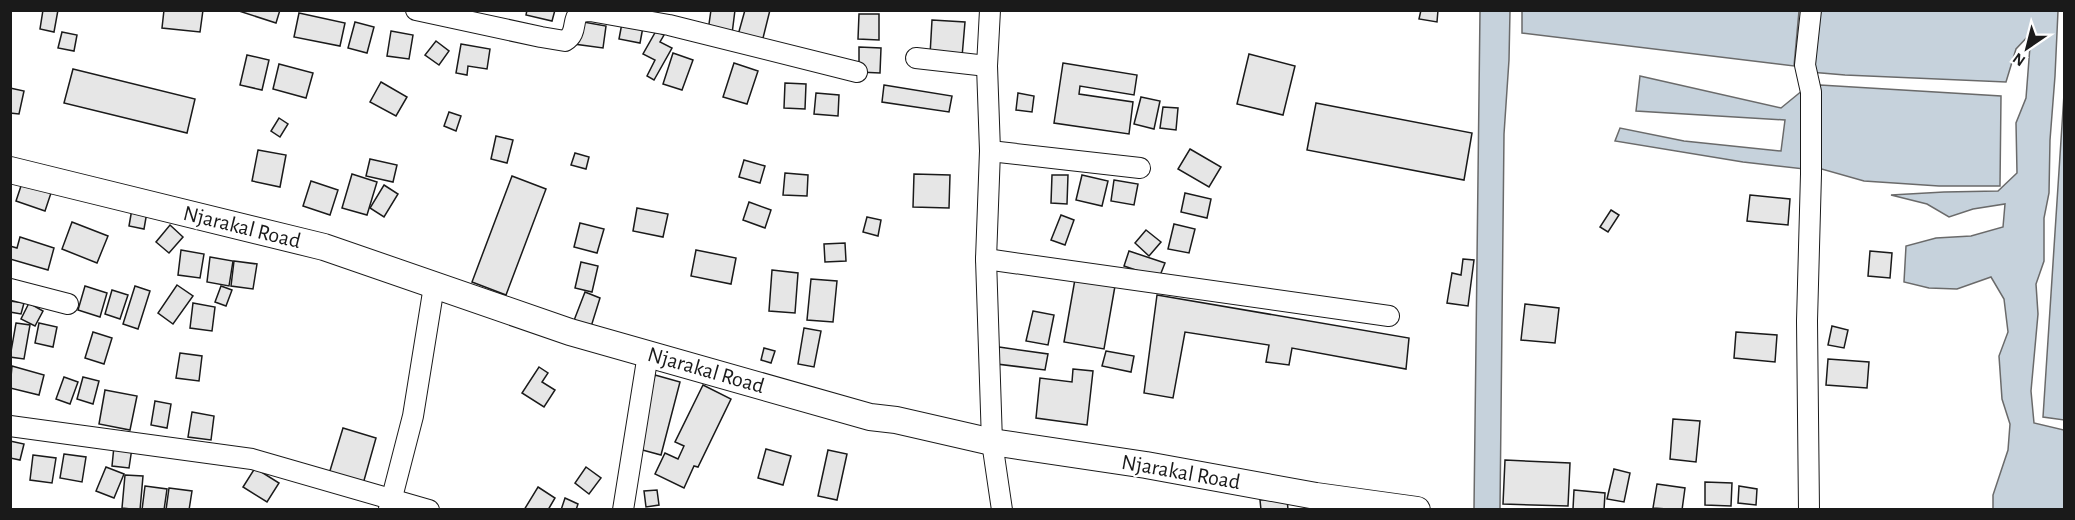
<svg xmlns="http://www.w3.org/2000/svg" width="2075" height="520" font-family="'Alegreya Sans',sans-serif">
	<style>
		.water { fill: #c6d2dc; stroke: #6a6a6a; stroke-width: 1.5 }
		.building { fill: #e6e6e6; stroke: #1a1a1a; stroke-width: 1.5 }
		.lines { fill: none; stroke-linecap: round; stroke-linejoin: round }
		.minor-casing { stroke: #1a1a1a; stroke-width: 22 }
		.major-casing { stroke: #1a1a1a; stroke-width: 28 }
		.minor { stroke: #fff; stroke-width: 20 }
		.major { stroke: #fff; stroke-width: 26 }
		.labels { text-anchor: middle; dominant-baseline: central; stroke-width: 4.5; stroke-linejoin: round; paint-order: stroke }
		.street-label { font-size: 22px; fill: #1a1a1a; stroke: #fff }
	</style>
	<rect width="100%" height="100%" fill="#fff"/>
	<g class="water">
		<path d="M2028,10L2058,11L2055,76L2050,140L2049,193L2044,218V261L2036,284L2038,314L2031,391L2034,423L2064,430V509H1993V495L2008,450L2010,424L2002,399L1999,356L2008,332L2004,299L1991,277L1957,289L1929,288L1904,282L1906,246L1936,238L1971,236L2003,227L2005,204L1973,209L1949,217L1927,204L1891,195L1944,192L1998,191L2017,173L2016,123L2026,98L2031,33L2016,49L2006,82L1845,75L1810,72L1820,11Z"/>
		<path d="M1480,11H1510L1509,60L1504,134L1500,510L1474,509Z"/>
		<path d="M1522,11H1799L1794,66L1522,33Z"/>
		<path d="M1640,76L1781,108L1803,90L1804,169L1743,162L1615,141L1620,128L1684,141L1781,151L1785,120L1636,111Z"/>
		<path d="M1820,85L2001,96L2000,186H1939L1864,181L1818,168L1821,120Z"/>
		<path d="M2064,94V420L2043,417Z"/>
	</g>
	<g class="building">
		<path d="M43,10H58L54,32L40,29Z"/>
		<path d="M164,10H203L200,32L162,28Z"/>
		<path d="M236,10H280L276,23Z"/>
		<path d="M527,10H555L552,21L526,15Z"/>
		<path d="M711,10H735L732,34L708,31Z"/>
		<path d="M745,10H770L762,42L738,35Z"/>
		<path d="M1421,10H1438L1437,22L1419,19Z"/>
		<path d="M299,13L345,23L340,46L294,37Z"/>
		<path d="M859,14H879V40L858,39Z"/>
		<path d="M932,20L965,22L962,57L930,55Z"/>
		<path d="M578,21L606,26L603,48L574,44Z"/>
		<path d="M355,22L374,27L367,53L348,48Z"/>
		<path d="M622,23L643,27L640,43L619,39Z"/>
		<path d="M391,31L413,35L409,59L387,56Z"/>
		<path d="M656,31L664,35L660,42L672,48L654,80L647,76L655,60L643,54Z"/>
		<path d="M62,32L77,35L74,51L58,48Z"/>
		<path d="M436,41L449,51L439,65L425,55Z"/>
		<path d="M461,44L490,49L487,69L468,66L467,75L456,73Z"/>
		<path d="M859,47L881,48L880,73L859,72Z"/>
		<path d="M673,53L693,60L682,90L663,84Z"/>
		<path d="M1249,54L1295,66L1283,115L1237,104Z"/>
		<path d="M247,55L269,60L262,90L240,85Z"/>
		<path d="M734,63L758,71L747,104L723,97Z"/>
		<path d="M1063,63L1137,75L1134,95L1080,86L1079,94L1133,102L1129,134L1054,123Z"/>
		<path d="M279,64L313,73L306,98L273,89Z"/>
		<path d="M73,69L195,99L187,133L64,103Z"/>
		<path d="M381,82L407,97L396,116L370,102Z"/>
		<path d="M785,83L806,84L805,109L784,108Z"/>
		<path d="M884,85L952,96L949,112L882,102Z"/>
		<path d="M10,88L24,91L19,114L10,113Z"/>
		<path d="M816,93L839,95L838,116L814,114Z"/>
		<path d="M1018,93L1034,96L1032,112L1016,110Z"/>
		<path d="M1141,97L1160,101L1154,129L1134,124Z"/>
		<path d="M1316,103L1472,133L1464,180L1307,150Z"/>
		<path d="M1163,107L1178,108L1176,130L1160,128Z"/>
		<path d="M449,112L461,116L456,131L444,126Z"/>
		<path d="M279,118L288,124L280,137L271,131Z"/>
		<path d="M496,136L513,140L507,163L491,159Z"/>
		<path d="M1190,149L1221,167L1209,187L1178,169Z"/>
		<path d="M258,150L286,155L280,187L252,181Z"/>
		<path d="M575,153L589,157L586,169L571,165Z"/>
		<path d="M370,159L397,165L393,182L366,176Z"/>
		<path d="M744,160L765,166L760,183L739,177Z"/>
		<path d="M785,173L808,175L807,196L783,195Z"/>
		<path d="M352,174L377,182L367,215L342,208Z"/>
		<path d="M914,174L950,175L949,208L913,207Z"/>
		<path d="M1052,175H1068L1067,204L1051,203Z"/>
		<path d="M1082,175L1108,181L1102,206L1076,200Z"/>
		<path d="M512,176L546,189L506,295L472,282Z"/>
		<path d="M23,180L52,190L45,211L16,201Z"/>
		<path d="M1114,180L1138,184L1134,205L1111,201Z"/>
		<path d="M311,181L338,190L330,215L303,206Z"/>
		<path d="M384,185L398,194L384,217L370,208Z"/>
		<path d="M1185,193L1211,199L1207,218L1181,212Z"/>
		<path d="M1750,195L1790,199L1788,225L1747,221Z"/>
		<path d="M749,202L771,210L765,228L743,220Z"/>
		<path d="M133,203L148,206L144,229L129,226Z"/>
		<path d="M637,208L668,214L663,237L633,231Z"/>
		<path d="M1611,210L1619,215L1608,232L1600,227Z"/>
		<path d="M1061,215L1074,220L1065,245L1051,240Z"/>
		<path d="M867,217L881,220L878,236L863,232Z"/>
		<path d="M72,222L108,236L97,263L62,249Z"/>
		<path d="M580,223L604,229L597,253L574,247Z"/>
		<path d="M1174,224L1195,229L1189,253L1168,249Z"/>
		<path d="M170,225L183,237L169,253L156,242Z"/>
		<path d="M1146,230L1161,242L1149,256L1135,243Z"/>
		<path d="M20,237L54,248L48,270L10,259V246L17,248Z"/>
		<path d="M845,243L846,261L825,262L824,244Z"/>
		<path d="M181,250L204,254L200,278L178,275Z"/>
		<path d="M696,250L736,258L731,284L691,276Z"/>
		<path d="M1129,251L1165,263L1159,278L1124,266Z"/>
		<path d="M1870,251L1892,253L1890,278L1868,276Z"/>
		<path d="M210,257L233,261L229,286L207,282Z"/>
		<path d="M1463,259L1474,260L1468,306L1447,303L1452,273L1461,275Z"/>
		<path d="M234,261L257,264L253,289L231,286Z"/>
		<path d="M581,262L598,266L592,292L575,288Z"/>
		<path d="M772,270L798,273L795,313L769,311Z"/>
		<path d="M811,279L837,281L833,322L807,320Z"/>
		<path d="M1075,279L1115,286L1104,349L1064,342Z"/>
		<path d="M177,285L193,296L173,324L158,313Z"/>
		<path d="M85,286L107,293L100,317L78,310Z"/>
		<path d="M135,286L150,291L138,329L123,324Z"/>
		<path d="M221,286L232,290L226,306L215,302Z"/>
		<path d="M112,290L128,295L120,319L105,314Z"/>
		<path d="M585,292L600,298L590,330L573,323Z"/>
		<path d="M1157,295L1409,338L1406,369L1292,348L1289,365L1266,362L1269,345L1185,332L1173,398L1144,393Z"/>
		<path d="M10,301L24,303L21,314L10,312Z"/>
		<path d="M29,303L43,311L35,326L21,319Z"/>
		<path d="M193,303L215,307L212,331L190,328Z"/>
		<path d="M1525,304L1559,308L1555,343L1521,340Z"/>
		<path d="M1033,311L1054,315L1048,345L1026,341Z"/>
		<path d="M16,323L30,325L24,359L10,357Z"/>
		<path d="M39,323L57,327L53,347L35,343Z"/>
		<path d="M1832,326L1848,330L1844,348L1828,345Z"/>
		<path d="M804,328L821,331L814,367L798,364Z"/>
		<path d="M93,332L112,338L104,364L85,358Z"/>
		<path d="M1736,332L1777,335L1775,362L1734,358Z"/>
		<path d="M999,347L1048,354L1045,370L997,364Z"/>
		<path d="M764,348L775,351L771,363L761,360Z"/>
		<path d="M1106,351L1134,356L1131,372L1102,366Z"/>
		<path d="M180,353L202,356L199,381L176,378Z"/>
		<path d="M1828,359L1869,362L1867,388L1826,385Z"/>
		<path d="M12,366L44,375L39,395L10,388Z"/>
		<path d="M539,367L548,373L542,382L555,390L544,407L522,393Z"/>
		<path d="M1073,369L1093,371L1087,425L1036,418L1040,378L1072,382Z"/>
		<path d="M655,375L680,382L661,455L635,448Z"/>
		<path d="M64,377L78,382L70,404L56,399Z"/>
		<path d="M83,377L99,381L93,404L77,399Z"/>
		<path d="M703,385L731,399L698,467L694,466L684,488L655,474L665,453L678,459L684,446L675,442Z"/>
		<path d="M105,390L137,396L130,430L99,424Z"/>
		<path d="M155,401L171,404L167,428L151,425Z"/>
		<path d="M192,412L214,416L211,440L188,437Z"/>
		<path d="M1673,419L1700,421L1696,462L1670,459Z"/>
		<path d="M343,428L376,438L363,484L329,474Z"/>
		<path d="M10,441L24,444L20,460L10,458Z"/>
		<path d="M114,446L132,448L129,468L112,466Z"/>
		<path d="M766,449L791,456L783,485L758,478Z"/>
		<path d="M828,450L847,454L837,500L818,496Z"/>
		<path d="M64,454L86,457L82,482L60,478Z"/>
		<path d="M33,455L56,458L52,483L30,480Z"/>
		<path d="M1505,460L1570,463L1568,506L1503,504Z"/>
		<path d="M106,467L124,474L114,498L96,491Z"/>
		<path d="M586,467L601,478L589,494L575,483Z"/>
		<path d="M255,468L279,483L267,502L243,487Z"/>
		<path d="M1614,469L1630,473L1624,502L1607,499Z"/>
		<path d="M125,475L143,476L140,510L122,508Z"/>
		<path d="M1705,482L1732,483L1731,506L1705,505Z"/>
		<path d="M1657,484L1685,488L1682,510L1653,508Z"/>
		<path d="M145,486L167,489L164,510H142Z"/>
		<path d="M1739,486L1757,489L1756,505L1738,503Z"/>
		<path d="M538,487L555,498L548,510H524Z"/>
		<path d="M169,488L192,491L189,510H166Z"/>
		<path d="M657,490L659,505L646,507L644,491Z"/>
		<path d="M1574,490L1605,493L1604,510L1573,509Z"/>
		<path d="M1287,497L1288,510H1261L1260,500Z"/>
		<path d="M565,498L578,504L576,510H561Z"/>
	</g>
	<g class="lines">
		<defs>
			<g id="minor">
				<path d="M416,10L541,37L565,41C582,31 566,11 590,11L669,25L857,72"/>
				<path d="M990,10L987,66L990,151L986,259L992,442L1002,510"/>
				<path d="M916,58L987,66"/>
				<path d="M990,151L1140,168"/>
				<path d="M986,259L1389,316"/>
				<path d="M10,289L68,304"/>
				<path d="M10,426L252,459L429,510"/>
				<path d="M389,509L413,416L434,286"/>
				<path d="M623,510L648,354"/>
				<path d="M1809,510L1807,321L1811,174V92L1805,65L1811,10"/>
			</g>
			<path id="major" d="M10,170L324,247L570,332L870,417L896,420L992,442L1146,465L1316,496L1417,510"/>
		</defs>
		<use href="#minor" class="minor-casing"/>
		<use href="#major" class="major-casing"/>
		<use href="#minor" class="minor"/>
		<use href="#major" class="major"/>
	</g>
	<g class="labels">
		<g class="street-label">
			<text transform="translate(242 227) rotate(14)">Njarakal Road</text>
			<text transform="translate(706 370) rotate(16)">Njarakal Road</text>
			<text transform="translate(1181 472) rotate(10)">Njarakal Road</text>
		</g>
	</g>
	<rect width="2075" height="520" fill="none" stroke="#1a1a1a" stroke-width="24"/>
	<g transform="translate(2027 48) rotate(215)" stroke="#ffffff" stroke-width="4.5" paint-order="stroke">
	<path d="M0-4.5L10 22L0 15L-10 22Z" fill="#1a1a1a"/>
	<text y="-9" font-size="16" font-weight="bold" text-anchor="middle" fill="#1a1a1a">N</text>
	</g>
</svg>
